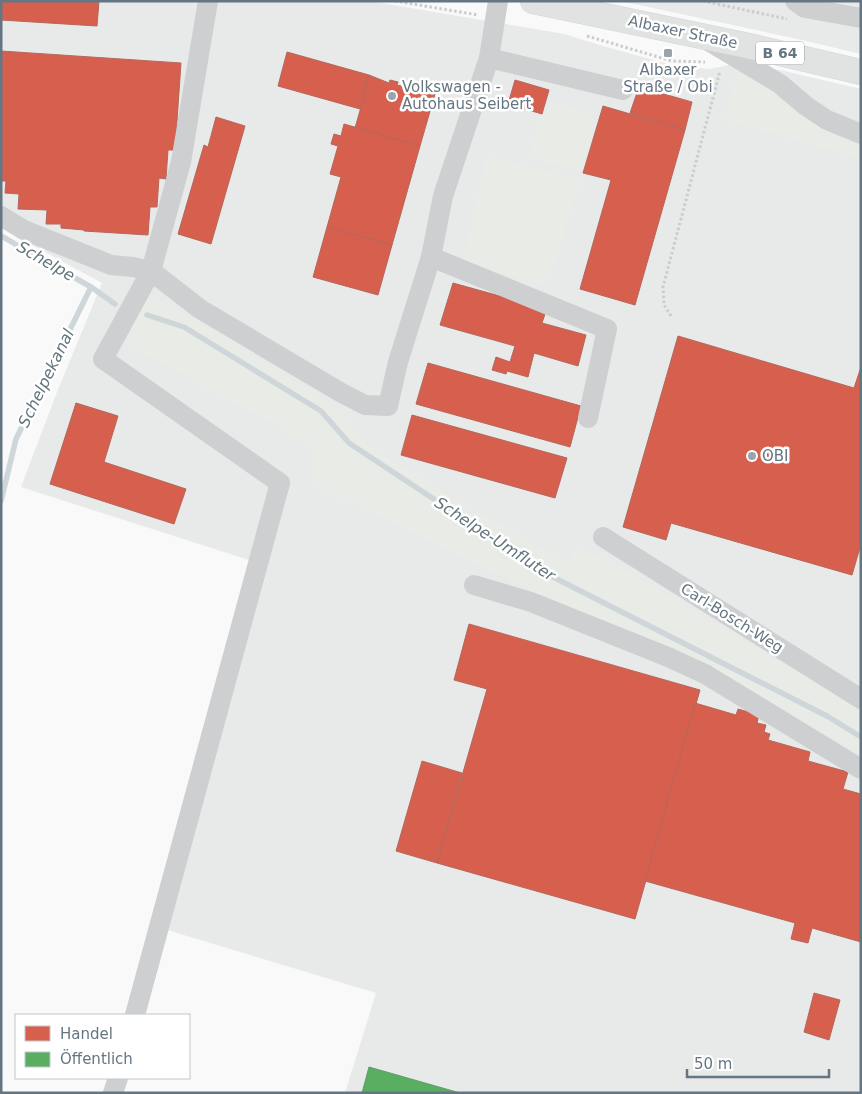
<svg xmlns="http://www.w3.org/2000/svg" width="862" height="1094" font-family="'DejaVu Sans',sans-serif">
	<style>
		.built { fill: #e8e9e9 }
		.green { fill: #e8ebe6 }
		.shops { fill: #d6604d; stroke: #b4675d }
		.public { fill: #5aae61; stroke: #5d9d6b }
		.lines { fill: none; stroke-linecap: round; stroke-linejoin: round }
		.stream { stroke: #ced6d9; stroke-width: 5.5 }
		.major-casing { stroke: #d5d6d7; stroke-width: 26 }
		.path { stroke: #cbcccd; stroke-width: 3; stroke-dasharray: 2.5 2.5; stroke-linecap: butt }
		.minor { stroke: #cecfd0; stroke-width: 20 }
		.major { stroke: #e1e2e2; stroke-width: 25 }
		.poi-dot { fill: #99a4ac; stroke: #fff; stroke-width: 2 }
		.labels { text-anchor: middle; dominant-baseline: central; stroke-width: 5; stroke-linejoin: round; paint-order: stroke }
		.shield { fill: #fff; stroke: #939fa8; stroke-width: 1 }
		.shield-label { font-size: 14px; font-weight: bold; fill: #657683 }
		.street-label { font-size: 15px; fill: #657683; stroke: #fff }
		.poi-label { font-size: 15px; fill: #657683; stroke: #fff; text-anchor: start }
		.water-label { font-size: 16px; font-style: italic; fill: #60757c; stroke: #fff }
	</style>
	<rect width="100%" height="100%" fill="#f9f9f9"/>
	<g class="built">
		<path d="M1,1H370L564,34L603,46L675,66L709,69L729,65L780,70L861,89V1093H345L376,993L164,929L249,560L21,487L57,392L102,283L1,228Z"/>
		<path d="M620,1H861V54L802,40Z"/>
	</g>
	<g class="green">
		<path d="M738,68L861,140V159L724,120Z"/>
		<path d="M549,102L597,115L582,172L529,159L540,116L545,117Z"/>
		<path d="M486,156L581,180L549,280L539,284L462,264Z"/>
		<path d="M146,300L168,304L338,407L359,438L395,463L569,565L574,548L605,558L756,647L861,711V756L796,716L707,665L560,604L309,483L315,447L125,343Z"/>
	</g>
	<g class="shops">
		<path d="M1,1H99L97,26L1,20Z"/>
		<path d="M1,51L181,63L175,150H168L166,179L159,178L157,207H150L148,235L84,231V230L61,228V224H46L47,210L18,209L19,194L5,193L6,181H1Z"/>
		<path d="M287,52L369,75L364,90H363L362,93H365L360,109L278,86Z"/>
		<path d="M369,75L389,83L390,80L398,82L397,85L435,94L420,146L355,128L365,93H362L363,90H364Z"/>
		<path d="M515,80L549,90L542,114L508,104Z"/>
		<path d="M639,87L692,102L685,130L630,113Z"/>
		<path d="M603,106L685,130L635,305L580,289L611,180L583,173Z"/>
		<path d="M216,117L245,126L211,244L178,234L204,145L208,147Z"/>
		<path d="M344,124L420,146L392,245L327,227L341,177L330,174L338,146L331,144L334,134L341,136Z"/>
		<path d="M327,227L392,245L378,295L313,277Z"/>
		<path d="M453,283L543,308L546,311L542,323L586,335L578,366L534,353L528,377L507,371L506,374L492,370L496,357L510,362L515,346L440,325Z"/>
		<path d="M678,336L854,388L861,367V544L852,575L671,523L666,540L623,527Z"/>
		<path d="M428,363L581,406L570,447L416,404Z"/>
		<path d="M76,403L118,416L104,462L186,489L174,524L50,484Z"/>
		<path d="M412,415L567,458L555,498L401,455Z"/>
		<path d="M469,624L700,690L635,919L437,863L487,689L454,680Z"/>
		<path d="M695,703L736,715L738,709L759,715L757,723L766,725L764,732L770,734L768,740L810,752L808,761L848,772L843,789L861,794V942L812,928L808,943L791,939L795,923L645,881Z"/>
		<path d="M422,761L462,773L437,863L396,851Z"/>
		<path d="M814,993L840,1000L829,1040L804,1032Z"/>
	</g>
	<path class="public" d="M369,1067L460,1093H362Z"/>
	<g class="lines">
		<g class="stream">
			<path d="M1,236L91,287L115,304"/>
			<path d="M147,315L184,327L321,411L349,443L547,574L827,716L861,737"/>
			<path d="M1,501L16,439L91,287"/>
		</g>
		<defs>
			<path id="major" d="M533,1L749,46L861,72"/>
		</defs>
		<use href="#major" class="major-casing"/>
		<g class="path">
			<path d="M395,1L478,15"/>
			<path d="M703,1L787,19"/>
			<path d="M587,36L672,61L705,62"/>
			<path d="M671,316L664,305L663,287L720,71"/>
		</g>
		<g class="minor">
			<path d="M208,1L181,162L151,271L200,309L340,392L365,405L388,406L398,362L431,257L443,196L489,58L498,1"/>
			<path d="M795,1L805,8L861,18"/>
			<path d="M710,42L780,84L806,106L827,120L861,134"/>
			<path d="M489,58L623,90"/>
			<path d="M1,216L24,230L111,265L133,267L151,271L103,359L280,483L135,1015"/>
			<path d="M431,257L607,329L588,418"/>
			<path d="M603,537L861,699"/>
			<path d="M474,585L531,602L668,657L705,674L861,769"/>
			<path d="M113,1093L118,1078"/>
		</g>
		<use href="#major" class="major"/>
	</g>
	<g class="poi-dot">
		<rect x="663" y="48" width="10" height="10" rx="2.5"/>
		<circle cx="392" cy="96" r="5"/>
		<circle cx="752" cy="456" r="5"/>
	</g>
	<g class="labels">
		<rect class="shield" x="756" y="41.5" width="48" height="23" rx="4"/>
		<g class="shield-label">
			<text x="780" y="53">B 64</text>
		</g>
		<g class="street-label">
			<text transform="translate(683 32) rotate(12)">Albaxer Straße</text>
			<text transform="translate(732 618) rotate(32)">Carl-Bosch-Weg</text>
		</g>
		<g class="poi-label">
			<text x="668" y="70" text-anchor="middle">Albaxer<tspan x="668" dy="17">Straße / Obi</tspan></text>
			<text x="402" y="87">Volkswagen -<tspan x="402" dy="17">Autohaus Seibert</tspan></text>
			<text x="762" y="456">OBI</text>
		</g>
		<g class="water-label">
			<text transform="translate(46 261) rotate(30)">Schelpe</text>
			<text transform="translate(46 378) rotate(-64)">Schelpekanal</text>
			<text transform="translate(495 539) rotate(33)">Schelpe-Umfluter</text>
		</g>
	</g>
	<rect width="862" height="1094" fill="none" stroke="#657683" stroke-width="5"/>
	<rect x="15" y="1014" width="175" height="65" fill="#ffffff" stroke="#c1c8cd"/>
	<rect x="25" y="1026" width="25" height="15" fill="#d6604d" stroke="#c1c8cd"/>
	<text x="60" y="1039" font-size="15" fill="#657683">Handel</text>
	<rect x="25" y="1052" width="25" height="15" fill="#5aae61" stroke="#c1c8cd"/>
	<text x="60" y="1064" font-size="15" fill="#657683">Öffentlich</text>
	<path d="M687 1069v8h142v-8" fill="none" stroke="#657683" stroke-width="2.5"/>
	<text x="694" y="1069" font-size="15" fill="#657683" stroke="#ffffff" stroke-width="4" paint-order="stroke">50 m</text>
</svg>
